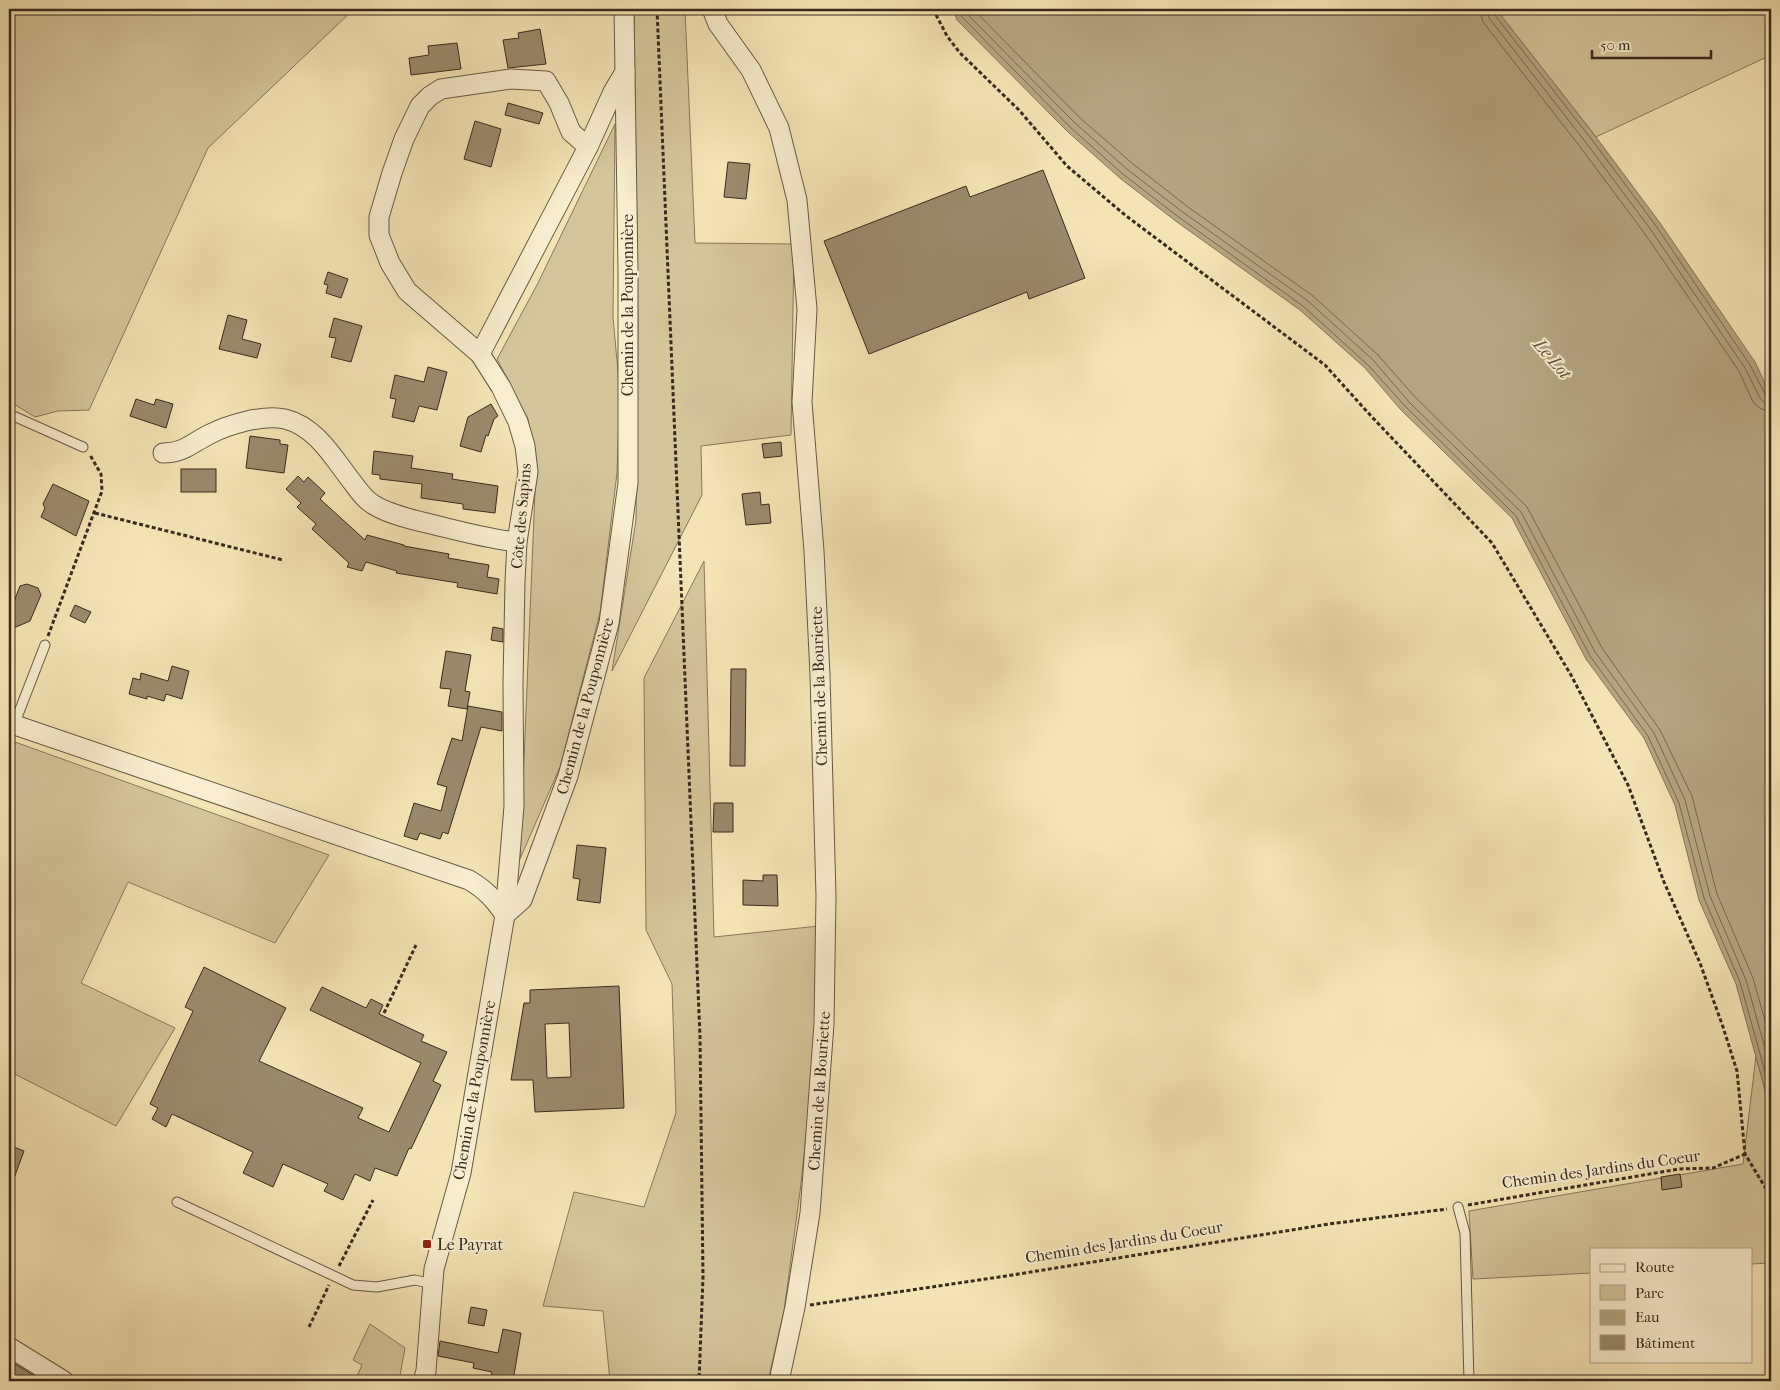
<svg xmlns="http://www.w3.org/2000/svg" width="1780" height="1390" font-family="'IM FELL French Canon',serif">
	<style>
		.green { fill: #d4c59b; stroke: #86785c }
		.water { fill: #b4a582; stroke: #82745a }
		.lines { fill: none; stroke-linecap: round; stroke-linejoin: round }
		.shore { stroke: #766850; stroke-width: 1 }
		.building { fill: #998b6d; stroke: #372b1e; fill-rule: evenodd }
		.service-casing { stroke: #665944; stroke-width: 11 }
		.minor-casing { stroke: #665944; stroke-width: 21 }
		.path { stroke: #372b1e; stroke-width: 3; stroke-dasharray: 4 2.5; stroke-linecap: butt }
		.service { stroke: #f8edcf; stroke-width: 9 }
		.minor { stroke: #f8edcf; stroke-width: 19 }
		.poi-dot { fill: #8f2418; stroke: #f8edcf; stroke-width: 2 }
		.labels { text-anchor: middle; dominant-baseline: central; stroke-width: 4; stroke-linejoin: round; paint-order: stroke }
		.street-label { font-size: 16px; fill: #372b1e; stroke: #f8edcf }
		.poi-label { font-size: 16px; fill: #372b1e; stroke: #f8edcf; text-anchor: start }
		.water-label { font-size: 18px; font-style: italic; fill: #5c503c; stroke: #f8edcf }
	</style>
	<rect width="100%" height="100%" fill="#f4e4b5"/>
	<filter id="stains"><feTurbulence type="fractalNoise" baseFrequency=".004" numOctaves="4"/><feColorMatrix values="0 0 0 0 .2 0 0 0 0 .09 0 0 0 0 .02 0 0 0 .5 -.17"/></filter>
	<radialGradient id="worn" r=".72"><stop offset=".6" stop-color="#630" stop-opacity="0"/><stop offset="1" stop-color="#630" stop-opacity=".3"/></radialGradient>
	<g class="green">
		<path d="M9,9H354L208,148L89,410L58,411L35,417L9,401V337L11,333L9,325Z"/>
		<path d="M634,9H685L695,243L794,244L791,435L701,446L702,495L612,671L636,520L638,326Z"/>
		<path d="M1496,9H1771V55L1596,137Z"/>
		<path d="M615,124L613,317L620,394L617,473L600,613L560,767L520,859L536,466L528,419L497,359L537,285Z"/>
		<path d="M704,561L714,937L819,926L815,1048L801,1184L784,1311L768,1381H610L603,1311L543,1306L574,1192L644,1207L676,1113L672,984L646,930L644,678Z"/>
		<path d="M15,742L329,855L275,943L128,882L81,983L175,1028L116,1126L9,1071V757Z"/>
		<path d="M1756,1056L1771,1112V1263L1751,1264V1249H1591V1273L1473,1279L1469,1211L1743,1164Z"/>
		<path d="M370,1324L405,1348L399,1381H355L362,1365L353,1360Z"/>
	</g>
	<path class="water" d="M953,9H1496L1596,137L1660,223L1755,362L1771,396V1112L1736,984L1699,900L1675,805L1644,738L1586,659L1512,518L1401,410L1365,368L1300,310L1177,222L1121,179L1068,132L957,20Z"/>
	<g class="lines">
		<g class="shore">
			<path d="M958,9L962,17L1071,128L1124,175L1180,218L1303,306L1368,365L1405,406L1516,516L1590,656L1648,736L1679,803L1704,898L1740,982L1771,1093"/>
			<path d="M965,9L967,14L1075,123L1128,170L1184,213L1308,301L1373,360L1409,402L1521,512L1595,652L1654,733L1685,800L1710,896L1746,980L1771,1070"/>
			<path d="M973,9L1080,118L1133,164L1188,207L1313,296L1378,355L1415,397L1527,507L1602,648L1660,730L1692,796L1717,894L1753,978L1771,1042"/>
			<path d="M1479,9L1483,22L1581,148L1645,234L1739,371L1753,402L1761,409L1771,411"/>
			<path d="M1486,9L1489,18L1587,144L1651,230L1745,368L1760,398L1764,402L1771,403"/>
			<path d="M1493,9L1494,14L1592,140L1656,226L1750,365L1765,394L1771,397"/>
		</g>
	</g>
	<g class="building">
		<path d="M540,29L546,64L508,68L503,40L519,38L518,33Z"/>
		<path d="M457,43L461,69L411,75L409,58L429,55L428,46Z"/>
		<path d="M508,103L543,113L539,124L505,115Z"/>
		<path d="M475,121L501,129L491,167L464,159Z"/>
		<path d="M728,162L750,164L746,199L724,197Z"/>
		<path d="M1043,170L1085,278L1029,299L1027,292L869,354L824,241L966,186L970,197Z"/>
		<path d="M328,272L348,279L341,298L326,293L328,285L324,284Z"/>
		<path d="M228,315L247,320L242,339L261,344L257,358L219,349Z"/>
		<path d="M334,318L362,326L351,362L331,357L336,338L329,337Z"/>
		<path d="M428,367L447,372L437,410L419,406L414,422L392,417L396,399L390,398L395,375L424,382Z"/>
		<path d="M136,399L154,405L156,399L173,404L166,428L130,416Z"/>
		<path d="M491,404L498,416L494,419L488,436L486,435L481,452L460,446L468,417Z"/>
		<path d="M250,436L280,440V444L288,445L284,473L246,468Z"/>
		<path d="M781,442L782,456L764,458L762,444Z"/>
		<path d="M374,451L413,456L411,468L453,474L452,479L498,486L495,513L463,509V504L421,498L422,484L380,479V475L372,474Z"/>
		<rect x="181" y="469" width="35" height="23"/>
		<path d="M298,476L304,482L308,477L325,493L320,499L365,540L367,535L404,545V546L449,554L448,558L489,565L487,577L499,579L497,594L457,587L458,583L396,573L397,571L366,562L362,571L347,567L349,563L312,529L316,524L297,507L301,503L286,489Z"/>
		<path d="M53,484L89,501L76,536L41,517L45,508L43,504Z"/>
		<path d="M760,492L761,505L769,504L771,523L746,525L742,494Z"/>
		<path d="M27,584L38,588L41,595L30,621L9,630V605L13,604L20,586Z"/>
		<path d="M75,605L91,612L85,623L70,616Z"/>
		<path d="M493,627L503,629V642L491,640Z"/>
		<path d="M446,651L471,655L465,691L470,692L467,709L448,706L451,689L440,688Z"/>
		<path d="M172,666L189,671L182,699L166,694L164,701L147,696V699L129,694L133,678L140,680L141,673L168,681Z"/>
		<path d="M731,669H746L745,766H730Z"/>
		<path d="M468,706L502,712V731L481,727L448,834L443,832L440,839L420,833L417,840L404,836L414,803L441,811L447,787L437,784L452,738L462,741Z"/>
		<path d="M714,803H733V832H713Z"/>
		<path d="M577,845L606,848L600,903L577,900L580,879L573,878Z"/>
		<path d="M763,875H777L778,906L743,905V880L763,881Z"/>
		<path d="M204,967L286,1008L259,1061L363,1108L358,1118L389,1132L421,1063L310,1010L322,987L366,1008L371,999L383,1005L379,1014L424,1035L421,1041L447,1052L433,1081L441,1085L411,1149L409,1148L397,1176L375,1168L370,1181L355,1174L343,1200L324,1191L328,1184L283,1164L273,1187L243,1173L253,1152L172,1114L166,1127L152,1119L158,1108L150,1104L193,1011L185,1007Z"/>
		<path d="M619,986L624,1108L535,1112L533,1080H511L524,1003H530V990ZM569,1023L571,1077L547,1078L545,1024Z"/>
		<path d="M9,1145L24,1151L10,1189H9Z"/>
		<path d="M1680,1174L1682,1187L1662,1190L1661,1177Z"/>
		<path d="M471,1307L487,1310L484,1326L468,1323Z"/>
		<path d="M503,1329L521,1333L513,1381H490L492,1372L473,1368L474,1363L438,1356L440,1341L498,1353Z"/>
		<path d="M15,1364L43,1381H9V1374Z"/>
	</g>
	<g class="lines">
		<defs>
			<g id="service">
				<path d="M9,414L83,447"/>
				<path d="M14,725L45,645"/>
				<path d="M177,1202L353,1285L377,1287L415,1280L433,1284"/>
				<path d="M1458,1207L1465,1233L1469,1381"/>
			</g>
			<g id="minor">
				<path d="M712,9L718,24L751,70L779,128L797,200L807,309L802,402L814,551L820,675L826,896L824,1024L810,1213L795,1307L779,1381"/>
				<path d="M480,354L407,291L390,263L379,235V217L392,173L404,139L420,106L430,96L441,89L511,79L546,81L559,103L571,132L588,147"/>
				<path d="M163,453C183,453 191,444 208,435C227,425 263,414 285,419C317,427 334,459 353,483C359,491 365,500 374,505C390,515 417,521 435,525C463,532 489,539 517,542"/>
				<path d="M9,723L469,880C486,890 494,899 505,915"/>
				<path d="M505,915L522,900L568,776L609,623L628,483V271L624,9"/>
				<path d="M9,1347L64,1381"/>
				<path d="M423,1381L426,1371L434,1269L461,1173L505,915L514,806L513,684L515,582L517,542L528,472L525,446L518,422L501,387L480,354L588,147L613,92L625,72"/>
			</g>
		</defs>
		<use href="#service" class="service-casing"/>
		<use href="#minor" class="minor-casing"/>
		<g class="path">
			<path d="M657,9L700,1037L703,1277L699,1381"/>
			<path d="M933,9L947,36L960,53L1019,110L1067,166L1125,215L1325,365L1371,416L1492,543L1571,675L1628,785L1664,882L1700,963L1723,1027L1737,1071L1745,1154L1771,1197"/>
			<path d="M95,513L283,560"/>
			<path d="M48,636L102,491L101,474L90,455"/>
			<path d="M384,1013L416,945"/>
			<path d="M1468,1205L1679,1169L1713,1168L1745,1154"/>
			<path d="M339,1266L373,1200"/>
			<path d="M810,1305L1006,1276L1329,1224L1447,1209"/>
			<path d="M309,1327L329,1285"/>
		</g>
		<use href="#service" class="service"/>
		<use href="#minor" class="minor"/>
	</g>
	<rect class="poi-dot" x="422" y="1239" width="10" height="10" rx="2.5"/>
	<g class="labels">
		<g class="street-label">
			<text transform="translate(627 305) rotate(-90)">Chemin de la Pouponnière</text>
			<text transform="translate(521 516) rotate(-85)">Côte des Sapins</text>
			<text transform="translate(819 686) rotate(-92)">Chemin de la Bouriette</text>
			<text transform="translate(585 706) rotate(-75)">Chemin de la Pouponnière</text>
			<text transform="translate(474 1090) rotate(-80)">Chemin de la Pouponnière</text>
			<text transform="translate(819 1091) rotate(-86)">Chemin de la Bouriette</text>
			<text transform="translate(1601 1169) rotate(-8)">Chemin des Jardins du Coeur</text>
			<text transform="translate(1124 1242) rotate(-9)">Chemin des Jardins du Coeur</text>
		</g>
		<g class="poi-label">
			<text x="437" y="1244">Le Payrat</text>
		</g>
		<g class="water-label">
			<text transform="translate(1552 359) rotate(49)">Le Lot</text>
		</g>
	</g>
	<rect width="1780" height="1390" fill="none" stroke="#f4e4b5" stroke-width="30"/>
	<rect x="10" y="10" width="1760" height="1370" fill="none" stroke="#372b1e" stroke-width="2.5"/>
	<rect x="15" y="15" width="1750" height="1360" fill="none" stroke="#372b1e"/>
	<rect x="1590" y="1248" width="162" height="115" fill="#f8edcf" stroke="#ab9f88"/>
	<rect x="1600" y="1264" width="25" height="8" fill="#f8edcf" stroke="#ab9f88"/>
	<text x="1635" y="1272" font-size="15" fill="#372b1e">Route</text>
	<rect x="1600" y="1285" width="25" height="15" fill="#d4c59b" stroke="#ab9f88"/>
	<text x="1635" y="1298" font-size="15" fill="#372b1e">Parc</text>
	<rect x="1600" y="1310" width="25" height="15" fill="#b4a582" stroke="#ab9f88"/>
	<text x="1635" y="1322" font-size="15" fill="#372b1e">Eau</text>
	<rect x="1600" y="1335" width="25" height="15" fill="#998b6d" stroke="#ab9f88"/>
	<text x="1635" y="1348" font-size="15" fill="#372b1e">Bâtiment</text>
	<path d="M1592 50v8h119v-8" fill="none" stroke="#372b1e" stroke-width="2.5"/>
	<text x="1600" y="50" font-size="15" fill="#372b1e" stroke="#f8edcf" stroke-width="4" paint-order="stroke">50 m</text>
	<rect width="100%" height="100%" filter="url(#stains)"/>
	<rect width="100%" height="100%" fill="url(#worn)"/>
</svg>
